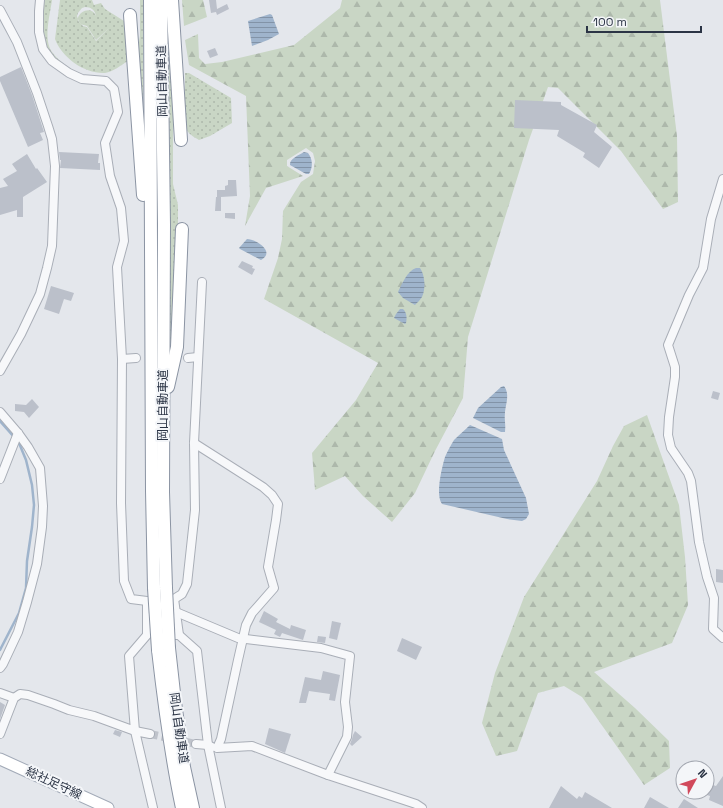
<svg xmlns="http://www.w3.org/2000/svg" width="723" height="808" font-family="'Space Grotesk','Noto Sans JP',sans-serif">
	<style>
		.grass { fill: url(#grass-dots); fill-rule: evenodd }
		.forest { fill: url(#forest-firs) }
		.water { fill: url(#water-rules) }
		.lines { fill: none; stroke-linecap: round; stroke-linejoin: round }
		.stream { stroke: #9fb4cc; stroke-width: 2.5 }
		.building { fill: #bbc0ca }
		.minor-tunnel { stroke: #bfc3cb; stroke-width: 8; stroke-dasharray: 8 4; stroke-linecap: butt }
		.minor-casing { stroke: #a9aeb7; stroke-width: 10 }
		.major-casing { stroke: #a3abb8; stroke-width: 13 }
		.highway-casing { stroke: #8b94a3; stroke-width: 14 }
		.minor { stroke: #f7f8fa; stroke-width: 8 }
		.major { stroke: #fff; stroke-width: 11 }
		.highway { stroke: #fff; stroke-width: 12 }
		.highway-bridge-casing { stroke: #8b94a3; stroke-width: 14; stroke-linecap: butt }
		.highway-bridge { stroke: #fff; stroke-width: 12 }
		.labels { text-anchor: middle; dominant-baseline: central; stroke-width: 4; stroke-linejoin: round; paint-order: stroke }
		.street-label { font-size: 12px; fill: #2b3445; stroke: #f4f6f9 }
	</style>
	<defs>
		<pattern id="grass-dots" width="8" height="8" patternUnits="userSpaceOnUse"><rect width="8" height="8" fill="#c9d6c5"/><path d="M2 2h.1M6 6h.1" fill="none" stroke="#adb8ab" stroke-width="1.8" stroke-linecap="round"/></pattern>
		<pattern id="forest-firs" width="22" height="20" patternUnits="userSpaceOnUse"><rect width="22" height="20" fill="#c9d6c5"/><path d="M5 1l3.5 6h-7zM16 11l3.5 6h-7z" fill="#adb8ab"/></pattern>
		<pattern id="water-rules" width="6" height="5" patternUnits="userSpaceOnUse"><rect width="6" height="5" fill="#9fb4cc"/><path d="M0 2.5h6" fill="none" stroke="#8293a7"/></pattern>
	</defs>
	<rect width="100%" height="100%" fill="#e4e7ec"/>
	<g class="grass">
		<path d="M43,0H52C50,15 43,39 52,52C59,62 70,68 79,74L76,73C70,69 63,65 58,61C39,46 42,21 43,0Z"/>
		<path d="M60,0H92L94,5L101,3L105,9L124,21L126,25L128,61C121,65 113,72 105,73C85,74 62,58 55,39ZM85,7C91,7 95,10 96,16L113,25L96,16C89,0 65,22 87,26L96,40L109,28L96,41L87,27L83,26L79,22L77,16L78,13L82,8Z"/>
		<path d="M140,0H143V113L137,55L140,36Z"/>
		<path d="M169,13L176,112L173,130V184L178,205V224L176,261V287L169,369C171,250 169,132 169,13Z"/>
		<path d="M185,73H189L231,98L232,123L210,136L199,140C194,137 188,134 185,127Z"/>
	</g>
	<g class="forest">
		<path d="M182,0H203L207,17L184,26Z"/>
		<path d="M342,0H660L677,136L678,202L663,209L621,151L558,88L548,87L529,140L468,337L463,398L435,451L415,493L392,522L363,496L345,476L315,490L312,453L356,400L378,363L264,299L278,258L282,239L283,211L301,182L313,174L315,161L313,153L306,148L287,160V166L303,176L266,188L245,226L250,196L246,96L189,65L185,40L198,34L199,58L205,64L222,62L294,45L340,8Z"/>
		<path d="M647,415L679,505L685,557L688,605L672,643L594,672L635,708L669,741L670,768L644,785L582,697L564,686L538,693L517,751L496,756L482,723L495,673L524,597L597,481L613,446L624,426Z"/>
	</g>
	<g class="water">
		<path d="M270,14L272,15L279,34L268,40L252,46L248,21Z"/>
		<path d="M304,152L308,153C313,159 313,168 309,174H306L290,165C289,159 299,155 304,152Z"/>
		<path d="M247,239C256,239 276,252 261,260L259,259L240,249L239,248Z"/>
		<path d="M416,268H420C425,275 426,289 422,297C420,300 417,303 415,305L403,298L398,292C402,284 407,271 416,268Z"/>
		<path d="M400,309H403C407,313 407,318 406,323L405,324L394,318L396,314Z"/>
		<path d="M504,386C510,394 506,403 505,412C504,419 506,425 505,432H501L473,418L478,408L501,387Z"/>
		<path d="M470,425L502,439L504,450L526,498L529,514L526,519L522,521L507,519L442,504C435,495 442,467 445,457C447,452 451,445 454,440C459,435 465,430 470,425Z"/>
	</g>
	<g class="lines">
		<g class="stream">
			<path d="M0,421L14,437"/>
			<path d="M0,650L19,613L26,588L27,561L32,527L34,505L32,485L26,460L19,443L17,441"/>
		</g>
	</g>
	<g class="building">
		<path d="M209,0H216L217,9L227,4L229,9L217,15L216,12L211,13Z"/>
		<path d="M215,48L218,55L210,58L207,51Z"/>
		<path d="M21,67L32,95L44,132L40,133L43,140L28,147L0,81V77Z"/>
		<path d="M515,100L561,102V105L597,125L594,132L612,147L599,168L583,157L585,153L557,136L559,130L514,128Z"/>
		<path d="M59,152L99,154L98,163H100V170L60,168L61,160H60Z"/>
		<path d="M27,154L36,169L37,168L47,182L23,197V217H17V210L0,215V188L8,186L3,179L17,171L12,164Z"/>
		<path d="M228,180H236L237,196L221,197V211H215L216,197H217V190H225V186L228,185Z"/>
		<path d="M225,213H235V219L225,218Z"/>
		<path d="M242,261L253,266L252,268L255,269L252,275L238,267Z"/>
		<path d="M51,286L74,293L71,301L64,299L59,314L44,309Z"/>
		<path d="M713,391L720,393L718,400L711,398Z"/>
		<path d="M32,399L39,407L29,418L24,412L15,411V404L26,405Z"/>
		<path d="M716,569L723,570V583L716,582Z"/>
		<path d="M264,611L278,619L276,622L290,629L291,625L306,630L303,640L282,633L280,637L274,634L276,630L259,622Z"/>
		<path d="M332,621L341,623L337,640L329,638Z"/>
		<path d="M318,636L326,637L325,643L317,642Z"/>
		<path d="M402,638L422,647L416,660L397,651Z"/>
		<path d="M323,671L340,675L335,701L329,700L330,694L309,691L306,703H299L305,677L321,680Z"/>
		<path d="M0,702L5,705L0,719Z"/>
		<path d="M269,728L291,734L285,753L265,744Z"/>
		<path d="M115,730L122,732L120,737L113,734Z"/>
		<path d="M355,731L362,737L352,746L350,744L352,739L353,735Z"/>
		<path d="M723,776V806L709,800L710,796L707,795V783L716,786Z"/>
		<path d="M561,786L577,799L579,796L582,798L585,792L612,808H549Z"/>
		<path d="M650,797L669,808H644Z"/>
		<path d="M684,799L698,808H678Z"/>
	</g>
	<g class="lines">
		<path class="minor-tunnel" d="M150,734L196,744"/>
		<defs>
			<g id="minor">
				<path d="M40,0L39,11V32L43,49L52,61L69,73L82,79L106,81L114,89L118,112L105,143L110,176L121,208L124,241L117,267L122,359L121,503L124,581L131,599L147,601L174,599L182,594L187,584L195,510L194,443L202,282"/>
				<path d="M0,10L17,42L37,93L48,126L52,139L55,166L52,246L47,268L40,294L21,334L0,371"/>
				<path d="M723,179L711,219L703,268L689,295L668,345L675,367V377L669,417L668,435L671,448L688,473L691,481L699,542L707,577L714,598L713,629L723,638"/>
				<path d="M188,358L198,357"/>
				<path d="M122,359L136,358"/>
				<path d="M0,412L18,433L28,447L40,468L43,506L42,527L37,564L27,602L18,632L3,664L0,668"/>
				<path d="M194,443L263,487L272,495L278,504L276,520L268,567L274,588L252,613L246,625L238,660L221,739L217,748L252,746L328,775L416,804L422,808"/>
				<path d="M0,479L18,433"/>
				<path d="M174,599L179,635"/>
				<path d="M176,612L238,638L321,648L350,656L345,702L348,727L347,737L328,775"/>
				<path d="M164,635H179L197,651L208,745L221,808"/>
				<path d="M0,693L14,698"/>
				<path d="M0,734L14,698L20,694L28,695L54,704L69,710L94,716L135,731L129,656L147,635V601"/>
				<path d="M150,734L135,731L153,808"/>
				<path d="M196,744L208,745L212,747"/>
			</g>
			<path id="major" d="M0,759L108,808"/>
			<g id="highway">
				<path d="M150,0L152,491L154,588"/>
				<path d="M161,0L164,224L163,492L166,588"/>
				<path d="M172,0L181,140"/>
				<path d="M130,15L143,195"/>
				<path d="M168,387L177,347L182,229"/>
				<path d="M169,648L175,702L184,767L193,808"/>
				<path d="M158,650C164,703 171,756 182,808"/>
			</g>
		</defs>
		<use href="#minor" class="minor-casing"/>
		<use href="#major" class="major-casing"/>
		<use href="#highway" class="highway-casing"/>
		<use href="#minor" class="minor"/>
		<use href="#major" class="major"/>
		<use href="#highway" class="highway"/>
		<defs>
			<g id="highway-bridge">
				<path d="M154,588L158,650"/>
				<path d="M166,588L169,648"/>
			</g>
		</defs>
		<use href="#highway-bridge" class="highway-bridge-casing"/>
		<use href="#highway-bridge" class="highway-bridge"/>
	</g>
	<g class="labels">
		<g class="street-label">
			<text transform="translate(162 81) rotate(-91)">岡山自動車道</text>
			<text transform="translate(163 405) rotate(-90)">岡山自動車道</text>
			<text transform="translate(179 728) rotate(82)">岡山自動車道</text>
			<text transform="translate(54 783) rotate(25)">総社足守線</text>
		</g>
	</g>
	<g transform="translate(695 780) rotate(50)"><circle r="19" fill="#f4f6f9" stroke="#a4a8b1"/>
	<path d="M0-3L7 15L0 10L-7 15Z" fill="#d1495b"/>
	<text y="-6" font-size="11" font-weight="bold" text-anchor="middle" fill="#2b3445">N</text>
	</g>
	<path d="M587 26v6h114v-6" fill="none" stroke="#2b3445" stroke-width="2"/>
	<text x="593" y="26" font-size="12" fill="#2b3445" stroke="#f4f6f9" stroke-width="3" paint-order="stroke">100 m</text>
</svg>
